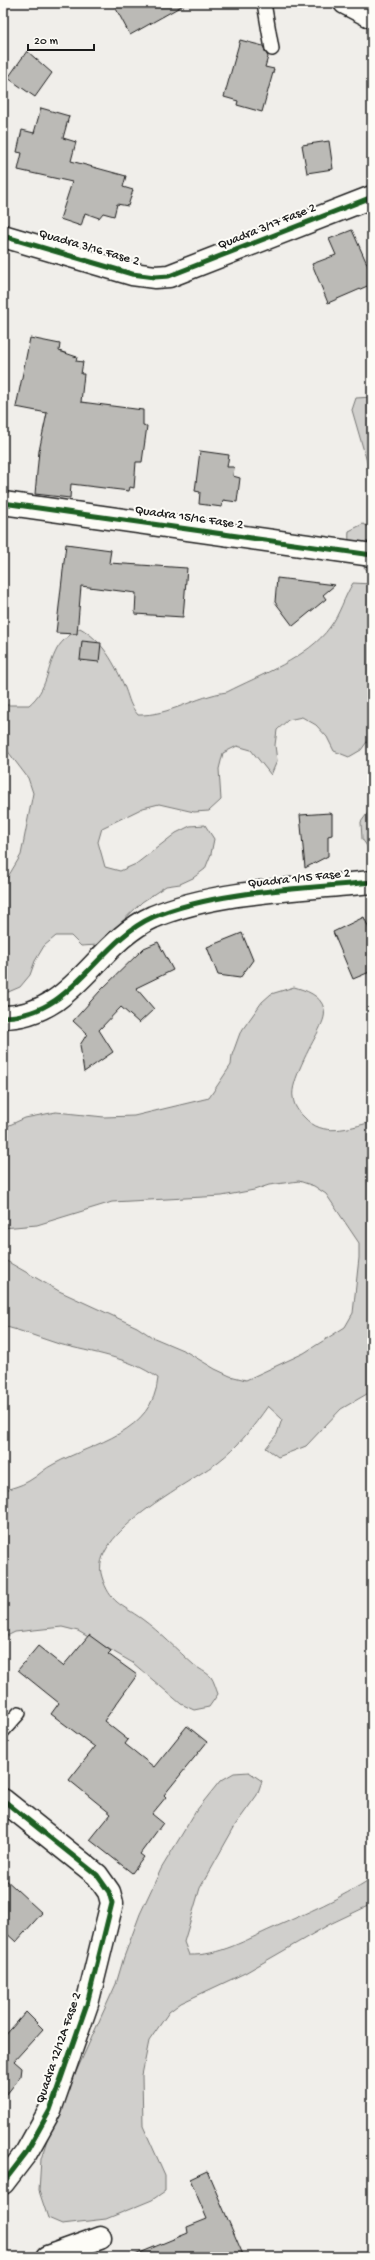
<svg xmlns="http://www.w3.org/2000/svg" width="375" height="2260" font-family="'Gochi Hand',sans-serif">
	<style>
		.green { fill: #d0cfcc; stroke: #767674 }
		.building { fill: #bbbab6; stroke: #1c1c1c }
		.lines { fill: none; stroke-linecap: round; stroke-linejoin: round }
		.service-casing { stroke: #1c1c1c; stroke-width: 16 }
		.minor-casing { stroke: #1c1c1c; stroke-width: 25 }
		.service { stroke: #fdfcf7; stroke-width: 13 }
		.minor { stroke: #fdfcf7; stroke-width: 22 }
		.cycleway-casing { stroke: #fdfcf7; stroke-width: 8 }
		.cycleway { stroke: #1b5e20; stroke-width: 5 }
		.labels { text-anchor: middle; dominant-baseline: central; stroke-width: 4; stroke-linejoin: round; paint-order: stroke }
		.street-label { font-size: 13px; fill: #1c1c1c; stroke: #fdfcf7 }
	</style>
	<rect width="100%" height="100%" fill="#f0eeea"/>
	<filter id="ink" filterUnits="userSpaceOnUse"><feTurbulence type="fractalNoise" baseFrequency=".025" numOctaves="2"/><feDisplacementMap in="SourceGraphic" scale="8" xChannelSelector="R" yChannelSelector="G"/><feConvolveMatrix kernelMatrix="1 2 1 2 8 2 1 2 1" color-interpolation-filters="sRGB"/></filter>
	<g filter="url(#ink)">
		<g class="green">
			<path d="M372,397V479L352,410L356,398Z"/>
			<path d="M363,524L372,528V575C357,560 347,554 349,531Z"/>
			<path d="M353,583L372,584V735L361,750L349,757L334,751L327,737L316,725L302,717L288,720L277,730L275,745L277,761L271,775L251,750L237,746L223,753L219,769L221,800L209,811L194,812L159,804L143,808L102,828L98,842L105,867L120,871L136,864L176,833L190,826L205,825L214,839L211,854L205,869L193,878L180,884L166,886L142,902L98,945L81,946L71,936H56L44,946L35,961L30,975L20,987L6,993L3,992V885L21,855L33,793L28,778L3,745V705H29C48,689 46,670 57,649C62,640 71,634 80,628C103,641 115,664 125,688C130,701 129,704 138,715C169,716 196,696 227,692C260,675 308,658 330,627C340,614 344,597 353,583Z"/>
			<path d="M372,807V853L362,839L361,822Z"/>
			<path d="M294,987C305,990 321,995 324,1009C326,1017 321,1025 318,1032C311,1045 290,1083 293,1097C294,1106 298,1111 304,1117C323,1138 348,1128 372,1122V1391L341,1409L306,1446L278,1457L266,1448L277,1434L282,1419L268,1406C253,1427 239,1446 218,1462C190,1483 87,1534 102,1577C110,1603 121,1604 142,1619C160,1632 177,1650 194,1665C199,1669 206,1672 211,1677C214,1681 216,1689 218,1694L209,1707L194,1710L181,1704L133,1663L78,1631L62,1627L15,1632L3,1638V1491C11,1488 21,1486 29,1481C38,1476 45,1468 54,1464C95,1442 153,1433 158,1378C129,1357 93,1353 59,1344C40,1338 23,1331 3,1326V1259L59,1291L137,1327L152,1337L185,1351L215,1369L230,1376L246,1380L304,1353L345,1327L353,1313L359,1258V1243L326,1194L314,1186L299,1181L269,1185L254,1190L222,1196L112,1202L37,1225L3,1228V1128L25,1118L56,1112L104,1117L134,1116L209,1098L231,1065L232,1055L240,1033L262,1002L271,994Z"/>
			<path d="M249,1772L262,1781L257,1795L236,1824L200,1888L184,1942L189,1955C219,1956 246,1940 273,1928C309,1912 339,1899 372,1878V1904L330,1924L245,1973L181,2003L169,2012L149,2041L142,2075L143,2126L165,2175V2191L152,2200L106,2219L62,2224L48,2218L39,2191L41,2159L51,2127L116,1984L124,1957L140,1914L161,1869L196,1811L220,1781L234,1773Z"/>
		</g>
		<g class="building">
			<path d="M113,3H187L130,35Z"/>
			<path d="M240,40L263,46L268,57L265,67L274,69L262,112L237,105L238,101L224,97Z"/>
			<path d="M27,51L52,73L35,97L8,78Z"/>
			<path d="M41,108L69,116L63,138L76,142L71,161L126,176L123,187L133,190L128,206L117,204L114,216L103,213L99,218L85,213L81,226L60,219L72,182L18,170L22,153L17,152L22,130L34,133Z"/>
			<path d="M329,141L333,169L307,173L302,145Z"/>
			<path d="M352,230L372,275V284L328,303L312,264L336,255L329,239Z"/>
			<path d="M30,338L60,344L59,351L77,357L76,361L83,362L81,374H84L81,402L143,410V425L147,426L142,462H136L134,488L130,487L129,491L71,484L70,498L35,494L39,451L47,413L16,407Z"/>
			<path d="M200,451L229,455L227,467H234L233,476L240,478L237,502L223,500L222,507L199,504L200,492L195,491Z"/>
			<path d="M66,544L111,550L109,563L187,568L183,617L135,614L136,593L81,586L77,634L56,633Z"/>
			<path d="M277,578L335,585L323,595L326,599L293,626L275,602Z"/>
			<path d="M82,641L101,643L99,662L80,660Z"/>
			<path d="M330,813L332,814V835L328,836V856L305,868L300,815Z"/>
			<path d="M364,917L372,935V971L353,979L333,932Z"/>
			<path d="M242,933L253,960L240,978L218,975L207,947Z"/>
			<path d="M158,942L173,970L136,988L154,1009L139,1023L121,1007L99,1030L113,1052L84,1072L80,1045L87,1034L73,1021L100,991L144,948Z"/>
			<path d="M89,1635L111,1651L108,1654L137,1675L104,1721L128,1740L125,1744L154,1767L187,1726L207,1742L164,1795L166,1797L152,1814L163,1823L140,1854L144,1857L132,1873L90,1840L111,1814L69,1780L95,1747L51,1714L59,1703L18,1670L38,1646L63,1666Z"/>
			<path d="M3,1877L42,1913L16,1942L3,1930Z"/>
			<path d="M26,2012L43,2029L14,2061L22,2068L21,2076L3,2099V2038Z"/>
			<path d="M207,2171L244,2257H130L188,2233L187,2227L207,2219L190,2179Z"/>
		</g>
		<g class="lines">
			<defs>
				<g id="service">
					<path d="M264,3L272,49"/>
					<path d="M3,1731L19,1713"/>
				</g>
				<g id="minor">
					<path d="M345,3L372,17"/>
					<path d="M3,236L132,274L155,277L169,276L372,197"/>
					<path d="M3,503L372,555"/>
					<path d="M3,1017C74,1016 95,943 153,917C217,890 304,889 372,882"/>
					<path d="M3,1800L97,1875L109,1892L112,1903L87,2004L50,2110L26,2153L3,2183"/>
					<path d="M47,2257L100,2238"/>
				</g>
			</defs>
			<use href="#service" class="service-casing"/>
			<use href="#minor" class="minor-casing"/>
			<use href="#service" class="service"/>
			<use href="#minor" class="minor"/>
			<defs>
				<g id="cycleway">
					<path d="M3,236L132,274L155,277L169,276L372,197"/>
					<path d="M3,503L372,555"/>
					<path d="M3,1017C74,1016 95,943 153,917C217,890 304,889 372,882"/>
					<path d="M3,1800L97,1875L109,1892L112,1903L87,2004L50,2110L26,2153L3,2183"/>
				</g>
			</defs>
			<use href="#cycleway" class="cycleway-casing"/>
			<use href="#cycleway" class="cycleway"/>
		</g>
	</g>
	<g class="labels">
		<g class="street-label">
			<text transform="translate(267 227) rotate(-22)">Quadra 3/17 Fase 2</text>
			<text transform="translate(89 248) rotate(16)">Quadra 3/16 Fase 2</text>
			<text transform="translate(189 518) rotate(8)">Quadra 15/16 Fase 2</text>
			<text transform="translate(299 879) rotate(-6)">Quadra 1/15 Fase 2</text>
			<text transform="translate(59 2048) rotate(-71)">Quadra 12/12A Fase 2</text>
		</g>
	</g>
	<rect width="375" height="2260" fill="none" stroke="#fdfcf7" stroke-width="16"/>
	<rect x="8" y="8" width="359" height="2244" fill="none" stroke="#1c1c1c" stroke-width="1.5" filter="url(#ink)"/>
	<path d="M28 44v6h66v-6" fill="none" stroke="#1c1c1c" stroke-width="2"/>
	<text x="34" y="44" font-size="12" fill="#1c1c1c" stroke="#fdfcf7" stroke-width="3" paint-order="stroke">20 m</text>
</svg>
